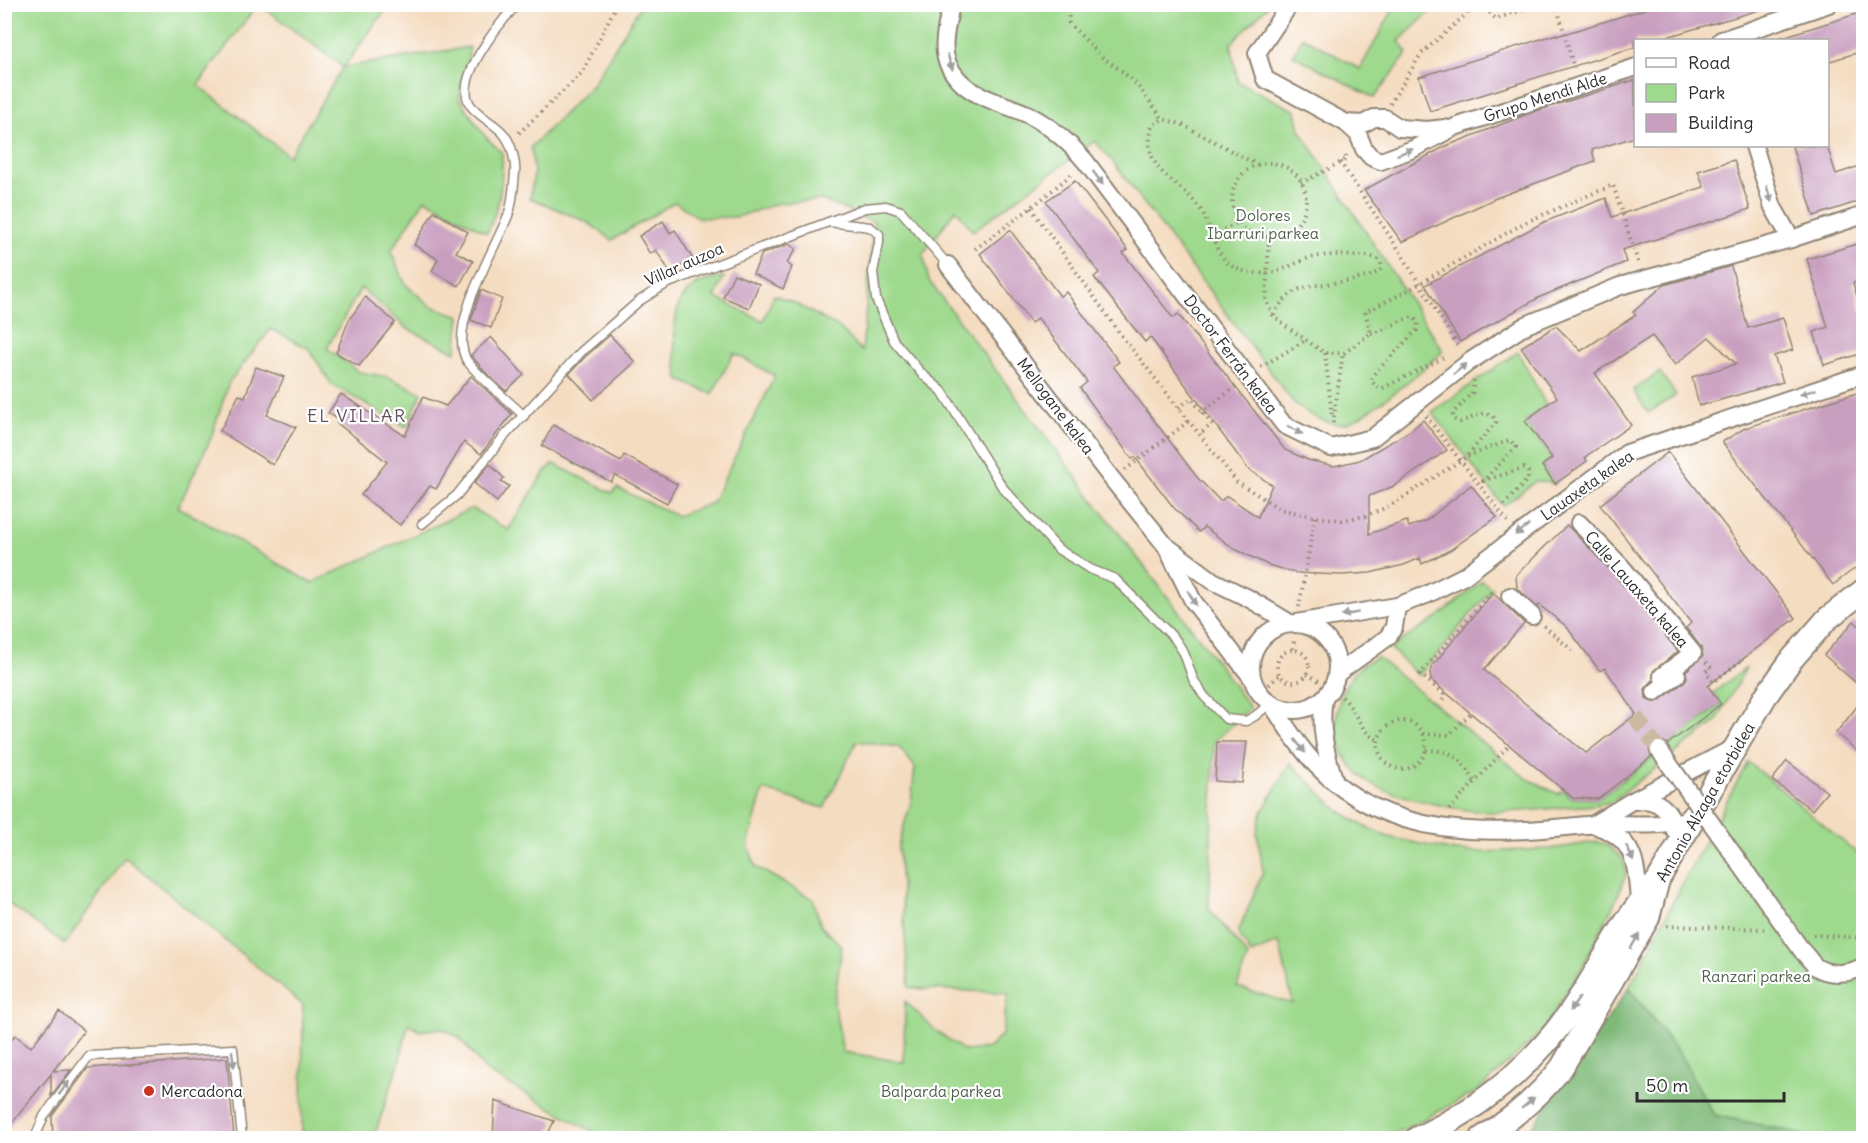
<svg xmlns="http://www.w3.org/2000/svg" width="1868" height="1143" font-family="Delius,sans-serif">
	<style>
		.green { fill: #9ed98d; stroke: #64825c; stroke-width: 1.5; fill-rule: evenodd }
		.forest { fill: #7eb978; stroke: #547252; stroke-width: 1.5 }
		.building { fill: #c99fc0 }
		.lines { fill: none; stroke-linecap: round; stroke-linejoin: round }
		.street-tunnel { stroke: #ccb9a2; stroke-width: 16; stroke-dasharray: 16 8; stroke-linecap: butt }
		.lane-casing { stroke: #908476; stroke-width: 11 }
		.street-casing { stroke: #908476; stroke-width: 20 }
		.secondary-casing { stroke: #908476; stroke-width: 26 }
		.path { stroke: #908476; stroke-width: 4; stroke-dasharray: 1.5 4.5; stroke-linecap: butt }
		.lane { stroke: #fff; stroke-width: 8 }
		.street { stroke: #fff; stroke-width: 16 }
		.secondary { stroke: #fff; stroke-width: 22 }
		.street-bridge-casing { stroke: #908476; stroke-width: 20; stroke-linecap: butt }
		.street-bridge { stroke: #fff; stroke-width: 16 }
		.oneway { fill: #a0a0a0 }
		.poi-dot { fill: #c8321e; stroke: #fff; stroke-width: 2 }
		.labels { text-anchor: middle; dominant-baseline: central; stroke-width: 4.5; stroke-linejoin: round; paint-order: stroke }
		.street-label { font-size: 16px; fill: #2b2b2b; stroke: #fff }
		.park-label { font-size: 16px; fill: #4e5f48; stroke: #fff }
		.poi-label { font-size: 16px; fill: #2b2b2b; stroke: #fff; text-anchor: start }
		.neighbourhood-label { font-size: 18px; letter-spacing: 1.5px; fill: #62545f; stroke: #fff }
	</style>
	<rect width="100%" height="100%" fill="#fff"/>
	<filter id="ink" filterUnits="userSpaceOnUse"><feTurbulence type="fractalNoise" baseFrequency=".0167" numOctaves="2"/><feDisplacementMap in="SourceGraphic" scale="12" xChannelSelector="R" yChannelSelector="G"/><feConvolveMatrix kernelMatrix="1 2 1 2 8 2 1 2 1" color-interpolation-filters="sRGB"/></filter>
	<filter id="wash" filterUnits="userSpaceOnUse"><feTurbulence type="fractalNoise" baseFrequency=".008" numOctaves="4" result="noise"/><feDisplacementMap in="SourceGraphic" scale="24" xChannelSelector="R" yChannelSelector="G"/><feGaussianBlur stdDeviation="1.35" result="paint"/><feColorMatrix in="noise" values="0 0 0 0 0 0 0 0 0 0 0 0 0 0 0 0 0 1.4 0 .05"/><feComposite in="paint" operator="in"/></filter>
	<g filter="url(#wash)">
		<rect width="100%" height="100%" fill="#f4dcc0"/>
		<g class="green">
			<path d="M5,4L257,5L198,85L289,156L343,67L260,5H389L344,67L470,47L459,98L484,135L502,153C503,182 500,206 487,233L425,199L391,251L406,285L431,306L460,316L456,352L408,329L361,288L327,348L359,372L388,377L422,393L406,427L332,385L308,348L271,329L229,382L211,438L178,507L312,583L472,508L508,530L546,470L554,464L612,493L617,488L677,516L712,503L775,376L734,353L712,394L679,380C675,361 670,313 683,297C693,283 708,279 724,277L715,297L763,321L774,295L795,303L841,329L862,351L874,222L822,200L779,203L737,217L699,218L675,202L612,240L587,222L530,198L534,173L531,147L592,85L641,5H1263L1267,7L1231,44L1238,82L1296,111L1300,130L1443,351C1428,366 1366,418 1347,423C1327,427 1307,414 1293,402L1113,162L1095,141L973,231L956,209L923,254L929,281L1088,493L1209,651L1250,708L1214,742L1209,909L1248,956L1237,987L1293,1004L1279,942L1251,954L1238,933L1263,872L1257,832L1262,812L1290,763L1338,810L1362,825L1388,837L1455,851L1479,852L1550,849L1597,842L1606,844L1623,859L1626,875L1615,902L1580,971L1543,1030L1478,1091L1403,1130L1376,1138H604L487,1072L459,1037L441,1028L420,1031L408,1024L400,1060L374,1137L302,1133L303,1005L125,857L65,944L5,901ZM857,741L899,747L915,767L911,802L898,846L909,988L1008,993L1002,1035L989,1048L965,1051L936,1031L905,1001L904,1062L843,1052L834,1003L842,946L821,926L813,899L756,867L748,845L763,790L824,808Z"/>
			<path d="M1396,4L1437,5L1399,41L1408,53L1374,98L1293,55L1303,37L1360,69Z"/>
			<path d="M1518,352L1546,405L1525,421L1552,458L1542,466L1555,484L1536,481L1503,506L1432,412Z"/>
			<path d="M1660,372L1676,395L1648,413L1633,390Z"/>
			<path d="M1482,581L1492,589L1419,676L1390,648L1434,620Z"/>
			<path d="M1377,657L1526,778L1558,794L1563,790L1573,798L1598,799L1721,705L1713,693L1746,668L1716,722L1611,802C1596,806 1582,806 1566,807C1540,810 1515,812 1489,812C1460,811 1384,796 1363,778C1346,763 1336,745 1336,723C1337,704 1344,682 1358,669C1363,664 1371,660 1377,657Z"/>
			<path d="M1748,762L1863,858V1138H1810L1793,1132L1714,1115L1679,1053L1629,988L1688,873Z"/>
		</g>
		<path class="forest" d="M1629,988L1679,1053L1714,1115L1793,1132L1810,1138H1513L1533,1126Z"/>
		<g id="blocks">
			<g class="building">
				<path d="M1662,4H1762L1763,9L1656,40H1635V47L1430,111L1419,77L1557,34V36Z"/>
				<path d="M1863,12V51L1827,62V40H1783L1782,37Z"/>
				<path d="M1635,80V137L1592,150L1595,161L1496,198L1402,242L1364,190L1444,147L1530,113Z"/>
				<path d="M1792,146H1827L1836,174L1863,165V200L1814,216Z"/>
				<path d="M1734,160L1750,209L1622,250L1626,262L1540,297L1460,342L1425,285L1544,222L1606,198L1612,217L1704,187L1698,171Z"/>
				<path d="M1075,181L1128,250L1123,253L1173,318L1178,314L1285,450L1308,460L1334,466L1360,460L1410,431L1423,420L1447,450L1394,486L1369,496V534L1407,521L1409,527L1426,521L1471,485L1497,517L1450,550L1422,564L1420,558L1404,565L1370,573L1342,575L1296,573L1268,565L1235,549L1204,527L1199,532L1174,508L1135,457L1132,459L1080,388L1087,382L1038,318L1031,323L980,254L1010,230L1060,296L1066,292L1119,362L1113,366L1196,476L1220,501L1227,496L1258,517L1272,485L1248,469L1150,337L1145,342L1094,277L1099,273L1046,201Z"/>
				<path d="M434,211L468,232L456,252L473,261L459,286L432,271L438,259L414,245Z"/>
				<path d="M663,221L670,233L675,230L693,259L670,272L656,250L650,254L639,236Z"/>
				<path d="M1863,242V279L1853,283L1863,316V353L1824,365L1814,332L1828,327L1807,259Z"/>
				<path d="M789,244L796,249L787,263L792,267L783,289L753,274L762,254Z"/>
				<path d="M1731,266L1748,328L1783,318L1793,350L1774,356L1783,382L1699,406L1692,377L1736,364L1709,337L1675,365L1652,336L1595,373L1631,425L1585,457L1587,461L1555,484L1542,466L1552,458L1525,421L1557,397L1521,347L1556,326L1581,351L1636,315L1633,312L1664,285Z"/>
				<path d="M734,274L759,284L749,308L723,297Z"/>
				<path d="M481,290L502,299L491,328L471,320Z"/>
				<path d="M365,297L395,322L359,366L336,353L349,320Z"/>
				<path d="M610,335L635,362L593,400L569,374L585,357Z"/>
				<path d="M491,337L524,375L506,391L484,371L471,355Z"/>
				<path d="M256,367L284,377L267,415L296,427L273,465L220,431L239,395L245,397Z"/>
				<path d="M471,376L512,414L481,454L464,442L436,489L430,486L400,525L361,495L387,462L337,423L339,420L328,413L341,394L405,436L423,397L446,406Z"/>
				<path d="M1863,391V562L1833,585L1722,442L1745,428Z"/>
				<path d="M553,425L621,462L624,455L677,484L667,503L615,475L611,482L542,446Z"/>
				<path d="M1668,452L1796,618L1708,686L1721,704L1668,744L1659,740L1652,742L1649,750L1651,757L1598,799L1573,798L1431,680L1430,673L1432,666L1493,593L1524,623L1484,670L1586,753L1636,714L1605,668L1600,671L1566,626L1539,605L1537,607L1517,588L1516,575L1567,525L1613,573L1678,651L1653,671V680L1645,689L1646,698L1652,702H1657L1683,683L1687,678L1686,671L1703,656L1701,647L1686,628L1691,623L1600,505Z"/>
				<path d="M490,464L504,478L501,481L509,486L497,502L474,483Z"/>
				<path d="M1854,621L1863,629V689L1824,655Z"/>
				<path d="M1863,699V756L1836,733Z"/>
				<path d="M1217,742H1247L1242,783L1215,781Z"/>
				<path d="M1787,761L1827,792L1812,810L1772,780Z"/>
				<path d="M59,1011L84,1031L53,1071L71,1070L51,1096V1074L4,1133V1049L15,1035L31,1047Z"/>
				<path d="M227,1058L234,1138H53L52,1116L88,1068Z"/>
				<path d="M495,1101L554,1121L546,1138H493Z"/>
			</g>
		</g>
	</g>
	<g filter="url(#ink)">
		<use href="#blocks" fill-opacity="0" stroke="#908476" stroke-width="1.5"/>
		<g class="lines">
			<path class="street-tunnel" d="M1635,716L1659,750"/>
			<defs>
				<g id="lane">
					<path d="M517,4C500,23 450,82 472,107C489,126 506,125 513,154C514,160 516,166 515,172C514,185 513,200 509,213C496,248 455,313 463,350C464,354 465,359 468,362C481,379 508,400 524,416"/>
					<path d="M829,222L870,227L879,234V243L873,272L876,299L894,341L922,374L942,391L1003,488L1058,549L1090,569L1115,579L1175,639L1184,653L1193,679L1204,696L1226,719L1246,721L1255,716L1271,703"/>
					<path d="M422,524L457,495L501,440L581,352L639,301L666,284L865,208L886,206L901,211L948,265"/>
					<path d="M35,1138L44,1116L89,1056L233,1049L242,1138"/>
				</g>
				<g id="street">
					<path d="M951,4C948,22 940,47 948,64C964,98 998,100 1029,115C1052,127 1069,142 1086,162L1284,425L1331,448L1372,438L1469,362L1526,325L1620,286L1791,239L1864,215"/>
					<path d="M1290,4L1257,53L1265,79L1346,123L1358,134L1364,149L1371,157L1381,161L1413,149L1455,127L1636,67"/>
					<path d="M1721,40L1829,4"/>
					<path d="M1346,123L1363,124L1374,118H1385L1400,128L1427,130L1445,128"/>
					<path d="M1754,146L1773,207L1791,239"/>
					<path d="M948,265L1112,479L1166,546L1193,601L1252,678"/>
					<path d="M1579,523L1621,566L1693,653L1662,676"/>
					<path d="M1169,548L1213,581L1248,598L1290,623"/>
					<path d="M1510,596L1532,616"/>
					<path d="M1296,623L1397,606L1426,595L1464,576L1627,453L1864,374"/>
					<circle cx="1294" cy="667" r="43"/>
					<path d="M1338,673L1388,637L1394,627L1397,606"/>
					<path d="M1655,692L1677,675"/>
					<path d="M1324,698C1319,728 1326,754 1335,782"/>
					<path d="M1271,703C1285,725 1299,747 1317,766C1389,841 1491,835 1586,825C1618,822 1651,828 1682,821C1688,819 1690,813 1697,811"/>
					<path d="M1635,801C1657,797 1672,810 1675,831"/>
					<path d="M1594,824L1630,802L1737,746"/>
					<path d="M1599,827C1637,840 1636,867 1639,901"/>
					<path d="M1803,952C1807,956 1812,963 1816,967C1830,976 1850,974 1864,966"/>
				</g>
				<g id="secondary">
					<path d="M1417,1138C1486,1107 1544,1056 1584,991C1607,954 1626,916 1655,884"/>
					<path d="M1482,1138C1512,1119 1540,1096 1562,1067L1648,918L1658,880L1765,697L1792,659L1827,619L1864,590"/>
				</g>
			</defs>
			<use href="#lane" class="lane-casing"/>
			<use href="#street" class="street-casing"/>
			<use href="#secondary" class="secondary-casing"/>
			<g class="path">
				<path d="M1068,4L1069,23L1102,57L1123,72L1137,85L1163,119"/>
				<path d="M1481,4L1496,19L1540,4"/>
				<path d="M1556,4L1574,68"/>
				<path d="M1390,104L1421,54L1478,4"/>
				<path d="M519,133L582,73L617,4"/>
				<path d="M1340,162L1399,250L1459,348"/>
				<circle cx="1269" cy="200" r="37"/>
				<path d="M1258,165L1181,124L1163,119L1152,126C1139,173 1181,179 1201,210C1211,226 1213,250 1228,263C1238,272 1254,274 1267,273C1283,272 1295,262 1310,258C1325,254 1340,255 1355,256C1365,256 1374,255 1381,262V269C1369,283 1319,282 1300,289C1287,294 1280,305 1273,315"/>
				<path d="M1301,183L1347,159L1345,154"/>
				<path d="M1031,208L1121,335L1237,482L1280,509L1315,517L1342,520L1365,516L1390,506L1466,457"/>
				<path d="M1213,235L1239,222"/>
				<path d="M1269,238L1266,301L1273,315L1287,327L1325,353H1344L1371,333L1365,312L1405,292L1526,222L1613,185L1639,265"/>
				<path d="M975,249L1031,208L1074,172"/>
				<path d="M1371,333C1386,331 1398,320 1413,317L1418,322L1417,330L1375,373L1371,380L1376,387L1383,388L1443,358"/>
				<path d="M1325,353L1332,417"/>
				<path d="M1261,367L1306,340"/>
				<path d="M1474,380L1472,393L1453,413V419L1460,422L1485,413L1493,416L1496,422L1466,457L1510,440L1516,447L1483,481L1524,468L1528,472V479L1503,506"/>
				<path d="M1179,408L1191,398L1212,424L1200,434"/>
				<path d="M1201,413L1235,387"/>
				<path d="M1426,416L1508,522"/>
				<path d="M1333,423L1343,353"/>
				<path d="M1125,470L1189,421"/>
				<path d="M1299,607L1315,517"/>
				<path d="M1544,626L1573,651"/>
				<path d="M1293,649L1294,638"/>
				<circle cx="1293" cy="666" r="16"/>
				<path d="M1706,662L1711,668L1706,671L1713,682L1742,660"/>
				<path d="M1307,674L1321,682"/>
				<path d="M1269,685L1279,675"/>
				<path d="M1342,697C1357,710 1359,733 1379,740"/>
				<path d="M1443,700L1444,694L1420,674L1493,590"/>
				<circle cx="1402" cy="745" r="24"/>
				<path d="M1423,734L1449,735L1471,713"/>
				<path d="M1426,750C1455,750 1461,759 1475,782"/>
				<path d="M1449,810L1509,745"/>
				<path d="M1667,926L1764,929"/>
				<path d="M1813,935L1864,938"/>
			</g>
			<use href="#lane" class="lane"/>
			<use href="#street" class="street"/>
			<use href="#secondary" class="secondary"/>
			<defs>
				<path id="street-bridge" d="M1659,750L1803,952"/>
			</defs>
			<use href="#street-bridge" class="street-bridge-casing"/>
			<use href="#street-bridge" class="street-bridge"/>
		</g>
		<defs><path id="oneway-solid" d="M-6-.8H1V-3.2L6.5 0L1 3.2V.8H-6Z" transform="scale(1.5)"/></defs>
		<g class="oneway">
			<use href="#oneway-solid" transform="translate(950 62) rotate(72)"/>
			<use href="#oneway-solid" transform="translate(1405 152) rotate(-21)"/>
			<use href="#oneway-solid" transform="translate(1098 178) rotate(53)"/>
			<use href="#oneway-solid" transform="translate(1769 194) rotate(73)"/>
			<use href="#oneway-solid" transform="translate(1460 369) rotate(-39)"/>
			<use href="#oneway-solid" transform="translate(1808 392) rotate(162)"/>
			<use href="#oneway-solid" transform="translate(1295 430) rotate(27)"/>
			<use href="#oneway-solid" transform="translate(1522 530) rotate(143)"/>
			<use href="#oneway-solid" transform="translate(1192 598) rotate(60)"/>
			<use href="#oneway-solid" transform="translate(1350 614) rotate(170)"/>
			<use href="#oneway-solid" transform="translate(1300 746) rotate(52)"/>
			<use href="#oneway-solid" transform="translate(1630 853) rotate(64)"/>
			<use href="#oneway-solid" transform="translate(1635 941) rotate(-60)"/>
			<use href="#oneway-solid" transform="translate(1575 1004) rotate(124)"/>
			<use href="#oneway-solid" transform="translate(233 1059) rotate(83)"/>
			<use href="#oneway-solid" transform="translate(64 1088) rotate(-53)"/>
			<use href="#oneway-solid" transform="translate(1528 1103) rotate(-41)"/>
		</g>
	</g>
	<circle class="poi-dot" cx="149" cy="1091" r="6"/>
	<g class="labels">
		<g class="street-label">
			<text transform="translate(1545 97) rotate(-18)">Grupo Mendi Alde</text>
			<text transform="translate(684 264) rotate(-24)">Villar auzoa</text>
			<text transform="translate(1231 354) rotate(53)">Doctor Ferrán kalea</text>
			<text transform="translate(1056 406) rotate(53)">Mellogane kalea</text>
			<text transform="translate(1587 485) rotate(-35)">Lauaxeta kalea</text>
			<text transform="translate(1637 589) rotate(49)">Calle Lauaxeta kalea</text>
			<text transform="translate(1705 802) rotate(-60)">Antonio Alzaga etorbidea</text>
		</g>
		<g class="park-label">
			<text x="1263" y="215">Dolores<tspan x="1263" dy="18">Ibarruri parkea</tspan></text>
			<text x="1756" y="976">Ranzari parkea</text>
			<text x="941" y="1091">Balparda parkea</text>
		</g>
		<g class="poi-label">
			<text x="161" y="1091">Mercadona</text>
		</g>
		<g class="neighbourhood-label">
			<text x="357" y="415">EL VILLAR</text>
		</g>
	</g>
	<rect width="1868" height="1143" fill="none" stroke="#fff" stroke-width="24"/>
	<rect x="1634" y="39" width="195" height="108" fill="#ffffff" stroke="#aaaaaa" stroke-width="1.5"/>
	<rect x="1646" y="58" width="30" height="9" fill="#ffffff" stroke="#aaaaaa" stroke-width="1.5"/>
	<text x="1688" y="69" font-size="18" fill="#2b2b2b">Road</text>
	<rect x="1646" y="84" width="30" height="18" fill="#9ed98d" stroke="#aaaaaa" stroke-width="1.5"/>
	<text x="1688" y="99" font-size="18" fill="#2b2b2b">Park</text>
	<rect x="1646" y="114" width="30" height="18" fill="#c99fc0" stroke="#aaaaaa" stroke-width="1.5"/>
	<text x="1688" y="129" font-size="18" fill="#2b2b2b">Building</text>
	<path d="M1637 1092v9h147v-9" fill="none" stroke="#2b2b2b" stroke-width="3"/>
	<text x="1646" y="1092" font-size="18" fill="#2b2b2b" stroke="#ffffff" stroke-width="4.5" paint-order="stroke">50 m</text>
</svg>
